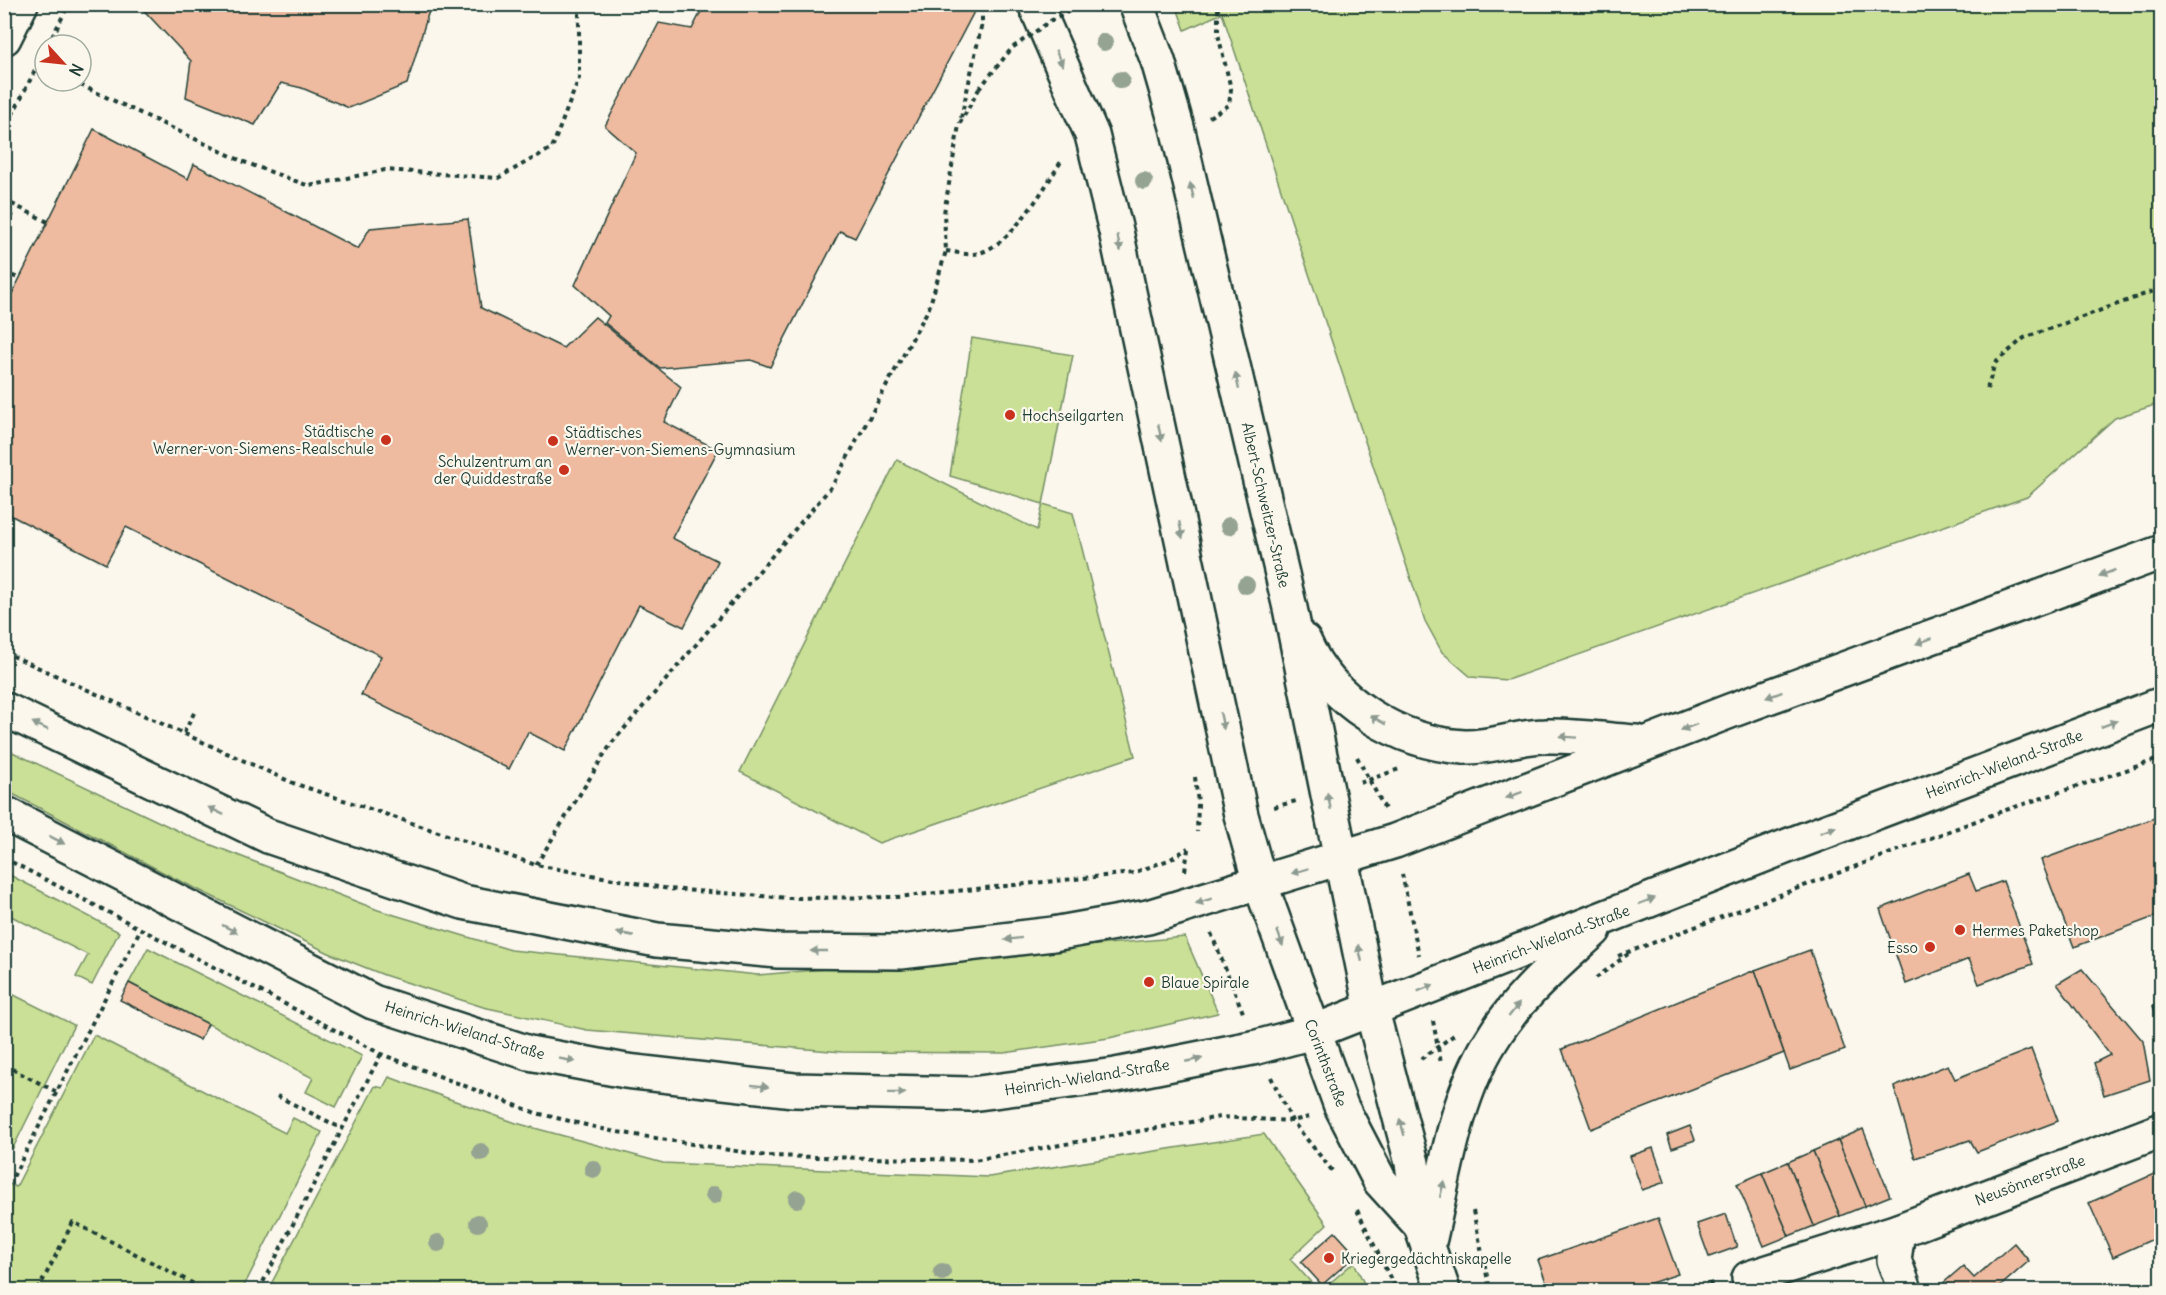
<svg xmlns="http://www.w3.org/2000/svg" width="2166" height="1295" font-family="Delius,sans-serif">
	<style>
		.green { fill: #cae096; stroke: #748e65; stroke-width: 1.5 }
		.building { fill: #eebba0; stroke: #1f3d34; stroke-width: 1.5 }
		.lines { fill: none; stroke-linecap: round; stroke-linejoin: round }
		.street-casing { stroke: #1f3d34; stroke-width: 38 }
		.secondary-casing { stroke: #1f3d34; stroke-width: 38 }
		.path { stroke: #1f3d34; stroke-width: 4; stroke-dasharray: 4.5 4.5; stroke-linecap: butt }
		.street { stroke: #fbf7ec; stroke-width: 33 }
		.secondary { stroke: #fbf7ec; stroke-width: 33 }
		.path-bridge { stroke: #1f3d34; stroke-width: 4; stroke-dasharray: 4.5 4.5; stroke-linecap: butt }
		.tree { fill: #95a392 }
		.oneway { fill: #8d9a90 }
		.poi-dot { fill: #c8321e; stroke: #fbf7ec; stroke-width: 2 }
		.labels { text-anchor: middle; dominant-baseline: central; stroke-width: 4.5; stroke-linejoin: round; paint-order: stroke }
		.poi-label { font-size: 15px; fill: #1f3d34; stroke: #fbf7ec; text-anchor: start }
		.street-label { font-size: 15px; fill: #1f3d34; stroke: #fbf7ec }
	</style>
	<rect width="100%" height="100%" fill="#fbf7ec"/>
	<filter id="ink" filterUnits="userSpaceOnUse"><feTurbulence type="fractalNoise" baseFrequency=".0167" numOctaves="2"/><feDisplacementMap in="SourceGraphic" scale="12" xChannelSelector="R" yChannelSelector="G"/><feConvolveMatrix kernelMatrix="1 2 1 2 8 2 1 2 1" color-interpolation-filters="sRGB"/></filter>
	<g filter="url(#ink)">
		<g class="green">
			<path d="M1176,5H2161V403L2115,418L2027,497L1507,680L1471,677L1442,652L1425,621L1222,13L1185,30Z"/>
			<path d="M972,338L1073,355L1043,504L1073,513L1135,756L879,843L740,772L897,460L1037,530L1043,504L950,476Z"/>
			<path d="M4,748L191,837L378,910L511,950L758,975L1185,937L1218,1013L1109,1038L1004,1053L842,1052L587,1030L483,1007L384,975L329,953L174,878L5,790Z"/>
			<path d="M4,872L119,932L92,985L76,977L88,955L5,913Z"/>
			<path d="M148,948L362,1056L336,1107L306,1092L313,1078L129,983Z"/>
			<path d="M4,990L74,1025L13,1148L5,1143Z"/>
			<path d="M94,1035L285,1133L293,1118L322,1132L242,1290H5V1182L16,1187Z"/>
			<path d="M389,1077L516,1123L663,1163L989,1177L1264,1134L1327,1224L1290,1259L1318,1290H268L375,1086L383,1088Z"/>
			<path d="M1354,1262L1367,1290H1322Z"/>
		</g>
		<g class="building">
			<path d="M138,4H431L407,84L349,108L302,88L281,83L255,125L186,97L191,61Z"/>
			<path d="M705,4L977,6L855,238L840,231L770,367L751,360L660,368L605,323L609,316L575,285L636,153L605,126L659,23L692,29Z"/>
			<path d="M94,129L188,179L194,164L358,249L370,228L468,219L481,308L563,348L595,317L681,387L664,422L718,450L672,538L718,561L684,627L639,605L565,751L528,732L509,769L361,695L381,656L126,527L106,564L4,512V400L8,394L4,392V310Z"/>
			<path d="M2162,815V914L2074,947L2041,860Z"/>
			<path d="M1969,874L1976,891L2003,881L2033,964L1979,984L1969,959L1906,984L1880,909Z"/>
			<path d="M1810,950L1845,1050L1790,1070L1755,970Z"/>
			<path d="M2082,969L2143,1041L2150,1080L2104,1095L2094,1063L2110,1055L2057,984Z"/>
			<path d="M1755,970L1784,1053L1591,1129L1562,1049Z"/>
			<path d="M129,983L208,1024L200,1040L120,1000Z"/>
			<path d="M2162,1003V1028L2153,1006Z"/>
			<path d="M2031,1049L2058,1121L1977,1152L1970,1140L1915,1158L1894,1087L1948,1065L1955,1079Z"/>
			<path d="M1690,1126L1695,1140L1672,1148L1667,1135Z"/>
			<path d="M1863,1129L1890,1196L1865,1206L1838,1140Z"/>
			<path d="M1838,1140L1865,1206L1840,1216L1813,1151Z"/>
			<path d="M1653,1148L1665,1182L1642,1190L1630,1156Z"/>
			<path d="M1813,1151L1840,1216L1814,1226L1788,1162Z"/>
			<path d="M1788,1162L1814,1226L1789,1236L1762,1173Z"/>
			<path d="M1762,1173L1789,1236L1764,1246L1737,1184Z"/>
			<path d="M2154,1174L2162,1192V1235L2113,1257L2089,1203Z"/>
			<path d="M1726,1214L1737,1247L1709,1257L1697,1224Z"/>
			<path d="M1658,1218L1678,1274L1630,1290H1549L1538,1260Z"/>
			<path d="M1335,1232L1356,1255L1322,1285L1301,1262Z"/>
			<path d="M2014,1243L2029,1261L1996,1290H1946L1941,1285L1963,1266L1974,1278Z"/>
		</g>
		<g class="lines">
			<defs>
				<g id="street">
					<path d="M1749,1278L1898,1231"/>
					<path d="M1905,1290L1894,1260L1898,1231L2162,1130"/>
				</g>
				<g id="secondary">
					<path d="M1035,4L1092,135L1116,231L1241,815L1260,883L1341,1106L1380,1181L1421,1226"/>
					<path d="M1136,4L1158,61L1177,127L1290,608L1372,1011L1412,1163L1421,1226L1443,1290"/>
					<path d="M4,38L21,4"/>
					<path d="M1304,641C1330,702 1399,743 1464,747C1491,748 1518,736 1545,736C1575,735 1606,740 1636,742"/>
					<path d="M4,709L268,836L463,902L657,940L778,951L901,952L1053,934L1148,917L1395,841L1730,711L2162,552"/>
					<path d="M4,813L373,1002L529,1053L626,1071L794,1090L971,1094L1116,1075L1257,1047L1313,1032L1795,843L2162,704"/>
					<path d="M1430,1238C1445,1173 1455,1099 1491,1041C1517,997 1557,964 1594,930"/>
				</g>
			</defs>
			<use href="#street" class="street-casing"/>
			<use href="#secondary" class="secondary-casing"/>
			<g class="path">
				<path d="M48,45L69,4"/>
				<path d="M72,81L244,162L309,186L385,170L498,178L552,148L579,78V4"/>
				<path d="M1209,117L1229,105L1231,89L1218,34V4"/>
				<path d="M961,118L982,23V8L979,4"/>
				<path d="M4,131L45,51"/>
				<path d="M4,203L6,201L48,222"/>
				<path d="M4,210L12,214L4,229"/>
				<path d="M946,251C955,252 966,255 974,254C1009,250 1045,187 1062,160"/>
				<path d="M4,272L20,279"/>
				<path d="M1987,389L1995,363L2024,338L2162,288"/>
				<path d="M4,652L293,783L536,865L669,889L789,898L897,897L1133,873L1171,859L1188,848"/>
				<path d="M184,733L196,709"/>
				<path d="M1357,757L1385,809"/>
				<path d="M1195,777L1198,803L1197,832"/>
				<path d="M1360,783L1402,768"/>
				<path d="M1274,807L1296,801"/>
				<path d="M4,858L381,1054L536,1113L611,1131L767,1156L974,1160L1220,1117L1292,1121L1309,1117"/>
				<path d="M536,865L611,744L832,486L929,308L946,251L944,213L959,125L979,89"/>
				<path d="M1185,871L1188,849"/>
				<path d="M1402,874L1419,955"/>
				<path d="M1211,933L1244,1015"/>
				<path d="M1618,956L1997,813L2162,758"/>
				<path d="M1596,978L1628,954"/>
				<path d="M1433,1021L1441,1063"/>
				<path d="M1421,1059L1454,1035"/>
				<path d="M4,1065L57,1092"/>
				<path d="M1271,1077L1292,1121L1334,1173"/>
				<path d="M277,1096L343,1129"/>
				<path d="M4,1155L9,1158L4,1165"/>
				<path d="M4,1170L14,1175L140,930"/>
				<path d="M1357,1210L1396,1290"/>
				<path d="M1473,1211L1490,1290"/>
				<path d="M38,1290L73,1222L206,1290"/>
				<path d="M259,1290L381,1054"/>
				<path d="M1691,1290L1716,1282"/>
			</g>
			<use href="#street" class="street"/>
			<use href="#secondary" class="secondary"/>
			<path class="path-bridge" d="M979,89L1012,48L1052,20L1083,4"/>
		</g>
		<g class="tree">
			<circle cx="1104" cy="42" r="9"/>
			<circle cx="1121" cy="80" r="9"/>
			<circle cx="1144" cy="181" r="9"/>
			<circle cx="1229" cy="526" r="9"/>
			<circle cx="1246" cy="585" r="9"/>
			<circle cx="481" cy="1152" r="9"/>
			<circle cx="593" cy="1169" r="9"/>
			<circle cx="714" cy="1195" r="9"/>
			<circle cx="797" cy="1199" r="9"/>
			<circle cx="478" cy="1223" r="9"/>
			<circle cx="438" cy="1243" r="9"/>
			<circle cx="942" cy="1272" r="9"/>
		</g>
		<defs><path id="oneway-solid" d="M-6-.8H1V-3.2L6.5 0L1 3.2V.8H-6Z" transform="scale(1.5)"/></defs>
		<g class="oneway">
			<use href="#oneway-solid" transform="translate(1059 58) rotate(67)"/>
			<use href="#oneway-solid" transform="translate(1192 191) rotate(-103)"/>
			<use href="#oneway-solid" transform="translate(1119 243) rotate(78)"/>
			<use href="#oneway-solid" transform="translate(1237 381) rotate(-103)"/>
			<use href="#oneway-solid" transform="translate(1160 433) rotate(78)"/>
			<use href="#oneway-solid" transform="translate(1181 530) rotate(78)"/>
			<use href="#oneway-solid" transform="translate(2107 573) rotate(159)"/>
			<use href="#oneway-solid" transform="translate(1924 641) rotate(160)"/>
			<use href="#oneway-solid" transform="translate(1774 695) rotate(160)"/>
			<use href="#oneway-solid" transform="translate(1378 720) rotate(-151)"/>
			<use href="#oneway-solid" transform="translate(1222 721) rotate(78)"/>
			<use href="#oneway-solid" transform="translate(2109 724) rotate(-21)"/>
			<use href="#oneway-solid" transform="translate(40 726) rotate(-154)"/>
			<use href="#oneway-solid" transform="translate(1689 727) rotate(159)"/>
			<use href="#oneway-solid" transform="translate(1568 737) rotate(-176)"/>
			<use href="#oneway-solid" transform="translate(1514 795) rotate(159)"/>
			<use href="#oneway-solid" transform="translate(1329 801) rotate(-102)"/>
			<use href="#oneway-solid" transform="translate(216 811) rotate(-154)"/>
			<use href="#oneway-solid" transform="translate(1828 830) rotate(-21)"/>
			<use href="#oneway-solid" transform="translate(57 840) rotate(27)"/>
			<use href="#oneway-solid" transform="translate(1300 871) rotate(163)"/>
			<use href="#oneway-solid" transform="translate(1204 901) rotate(163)"/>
			<use href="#oneway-solid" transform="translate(1647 901) rotate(-21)"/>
			<use href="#oneway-solid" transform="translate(230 929) rotate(27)"/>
			<use href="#oneway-solid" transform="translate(625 934) rotate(-169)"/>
			<use href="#oneway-solid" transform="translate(1280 938) rotate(70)"/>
			<use href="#oneway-solid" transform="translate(1013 939) rotate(173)"/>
			<use href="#oneway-solid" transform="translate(819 951) rotate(-180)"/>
			<use href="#oneway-solid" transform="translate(1360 953) rotate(-102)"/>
			<use href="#oneway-solid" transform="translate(1426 988) rotate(-22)"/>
			<use href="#oneway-solid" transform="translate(1514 1010) rotate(-52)"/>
			<use href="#oneway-solid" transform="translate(567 1060) rotate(10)"/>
			<use href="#oneway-solid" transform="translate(1194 1060) rotate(-11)"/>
			<use href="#oneway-solid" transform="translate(760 1086) rotate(7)"/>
			<use href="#oneway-solid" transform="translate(897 1093) rotate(1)"/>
			<use href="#oneway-solid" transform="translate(1402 1127) rotate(-105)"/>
			<use href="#oneway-solid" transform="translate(1442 1189) rotate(-77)"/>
		</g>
	</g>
	<g class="poi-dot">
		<circle cx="1010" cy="415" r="6"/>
		<circle cx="386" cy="440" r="6"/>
		<circle cx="553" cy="441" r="6"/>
		<circle cx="564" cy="470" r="6"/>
		<circle cx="1960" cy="930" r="6"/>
		<circle cx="1930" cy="947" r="6"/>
		<circle cx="1149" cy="982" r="6"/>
		<circle cx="1329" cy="1258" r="6"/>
	</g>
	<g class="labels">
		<g class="poi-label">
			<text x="1022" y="415">Hochseilgarten</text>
			<text x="374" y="431" text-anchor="end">Städtische<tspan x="374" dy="17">Werner-von-Siemens-Realschule</tspan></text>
			<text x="565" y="432">Städtisches<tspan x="565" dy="17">Werner-von-Siemens-Gymnasium</tspan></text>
			<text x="552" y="461" text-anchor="end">Schulzentrum an<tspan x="552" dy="17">der Quiddestraße</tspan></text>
			<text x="1972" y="930">Hermes Paketshop</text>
			<text x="1918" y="947" text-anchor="end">Esso</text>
			<text x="1161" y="982">Blaue Spirale</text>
			<text x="1341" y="1258">Kriegergedächtniskapelle</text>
		</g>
		<g class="street-label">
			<text transform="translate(1266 505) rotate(77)">Albert-Schweitzer-Straße</text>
			<text transform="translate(2004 764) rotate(-21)">Heinrich-Wieland-Straße</text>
			<text transform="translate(1551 939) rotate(-21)">Heinrich-Wieland-Straße</text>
			<text transform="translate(465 1030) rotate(17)">Heinrich-Wieland-Straße</text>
			<text transform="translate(1326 1063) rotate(69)">Corinthstraße</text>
			<text transform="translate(1087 1077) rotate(-9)">Heinrich-Wieland-Straße</text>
			<text transform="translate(2030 1180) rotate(-21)">Neusönnerstraße</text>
		</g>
	</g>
	<rect width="2166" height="1295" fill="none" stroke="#fbf7ec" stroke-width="24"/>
	<rect x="12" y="12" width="2142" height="1271" fill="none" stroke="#1f3d34" stroke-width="2" filter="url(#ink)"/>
	<g transform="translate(63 63) rotate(117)"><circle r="28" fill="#fbf7ec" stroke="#a3ada2" stroke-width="1.5"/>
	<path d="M0-4.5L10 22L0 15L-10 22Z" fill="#c8321e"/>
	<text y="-9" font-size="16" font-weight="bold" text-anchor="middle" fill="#1f3d34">N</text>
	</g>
</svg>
